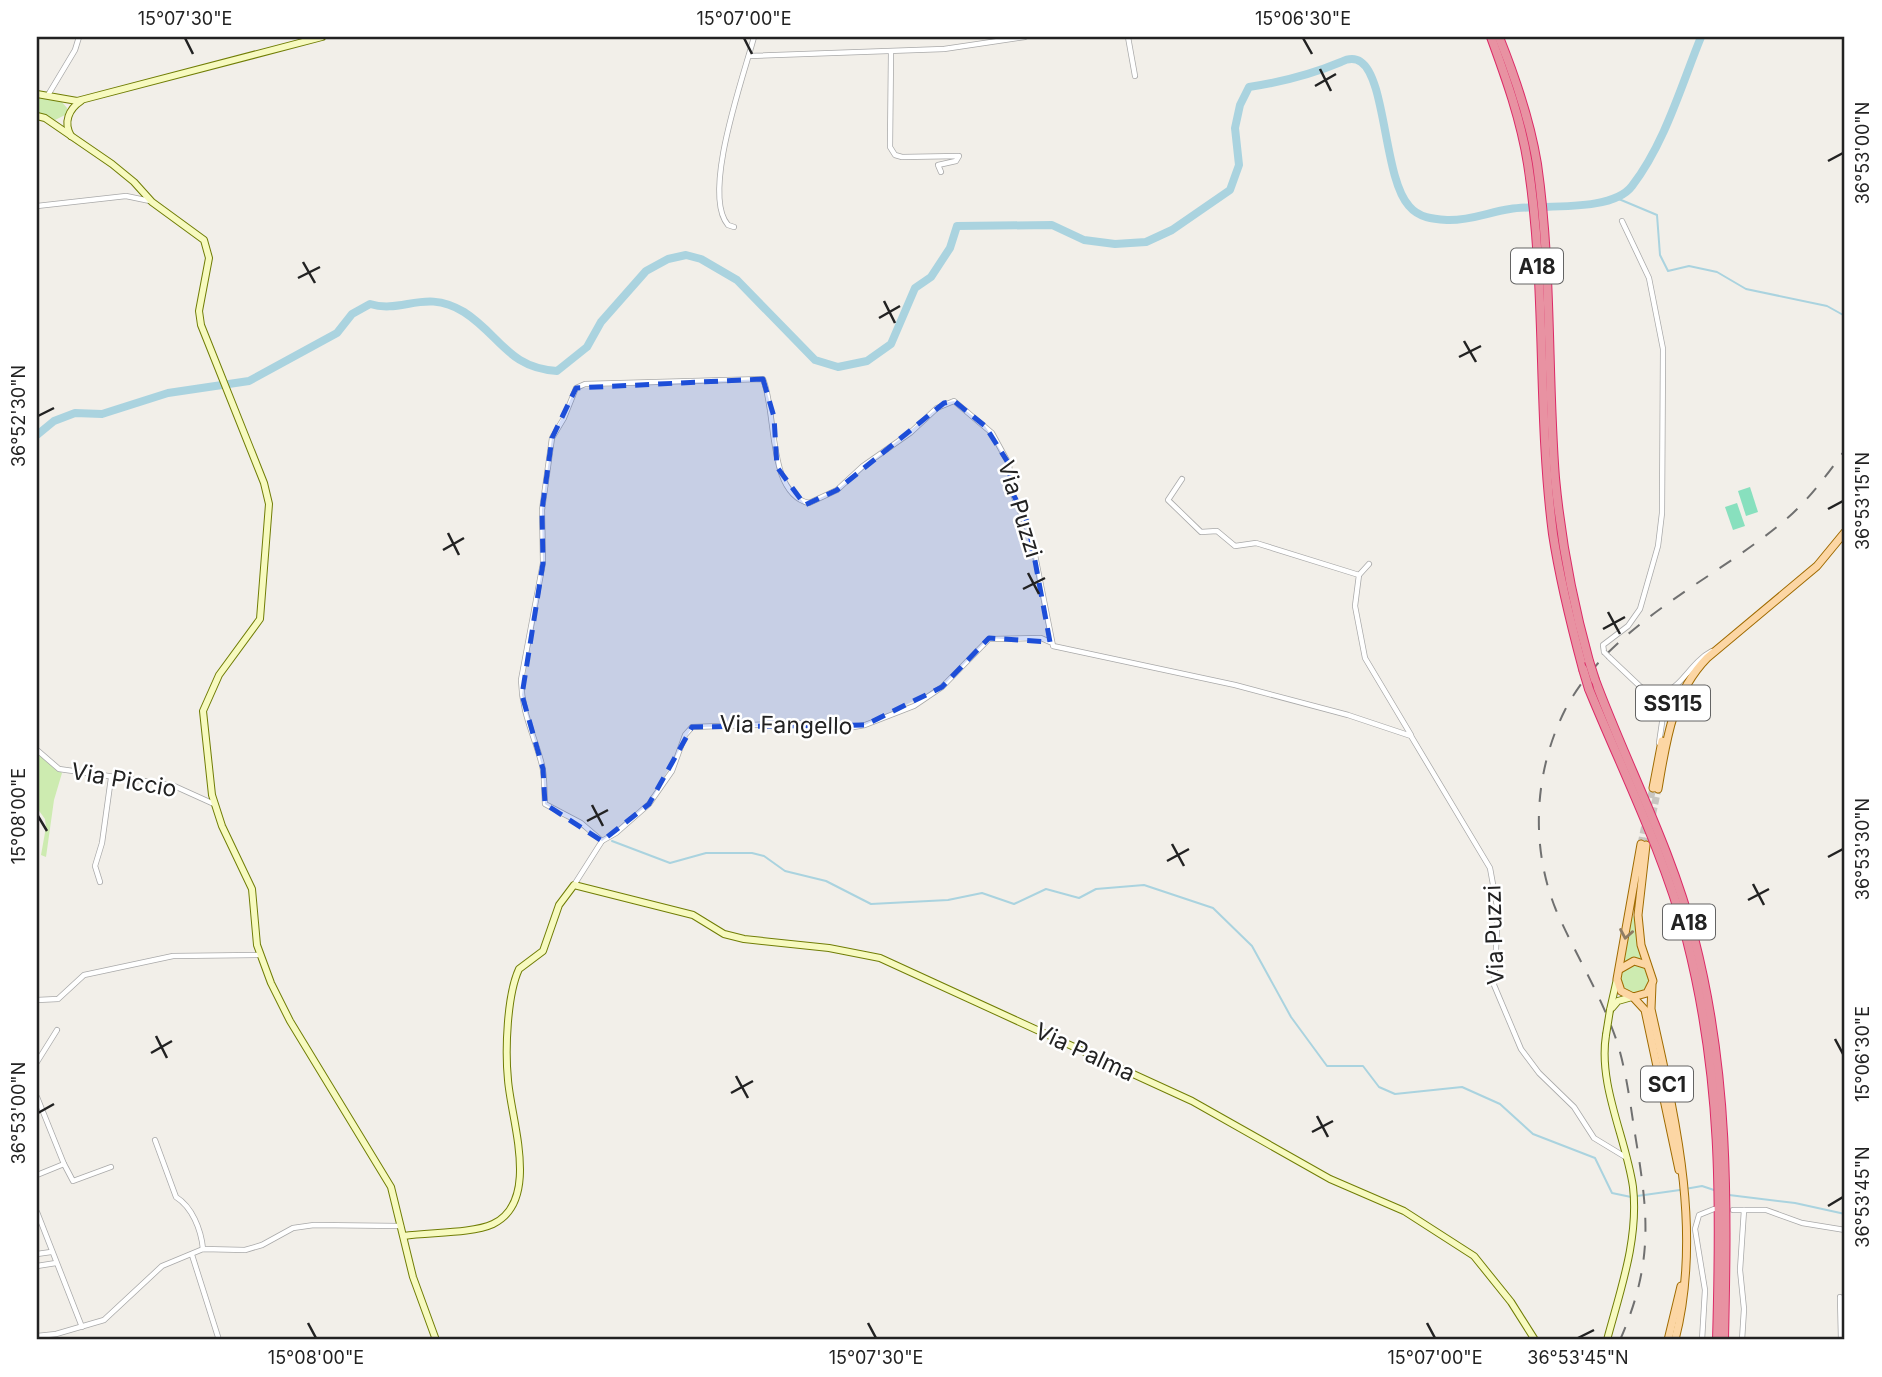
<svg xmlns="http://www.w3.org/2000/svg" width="1882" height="1377" font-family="Inter,sans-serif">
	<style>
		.grass { fill: #cdebb0 }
		.pitch { fill: #88e0be }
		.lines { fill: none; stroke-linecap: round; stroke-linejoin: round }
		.stream { stroke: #aad3df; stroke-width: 2 }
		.river { stroke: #aad3df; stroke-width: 8 }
		.primary-tunnel { stroke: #c8c6c1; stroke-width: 7; stroke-dasharray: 7 3.5; stroke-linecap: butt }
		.street-casing { stroke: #a9a9a9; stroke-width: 6 }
		.secondary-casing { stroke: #707d05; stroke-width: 8 }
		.primary-casing { stroke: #a06b00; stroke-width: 9 }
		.highway-casing { stroke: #dc2a67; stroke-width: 10 }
		.street { stroke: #fff; stroke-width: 4.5 }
		.secondary { stroke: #f7fabf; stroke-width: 6 }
		.primary { stroke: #fcd6a4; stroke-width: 7 }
		.highway { stroke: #e892a2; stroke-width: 8 }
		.rail { stroke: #707070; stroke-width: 2; stroke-dasharray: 14 14; stroke-linecap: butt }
		.street-bridge-casing { stroke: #a9a9a9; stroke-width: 6; stroke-linecap: butt }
		.secondary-bridge-casing { stroke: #707d05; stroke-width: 8; stroke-linecap: butt }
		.highway-bridge-casing { stroke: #dc2a67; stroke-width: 10; stroke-linecap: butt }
		.street-bridge { stroke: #fff; stroke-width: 4.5 }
		.secondary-bridge { stroke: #f7fabf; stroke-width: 6 }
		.highway-bridge { stroke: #e892a2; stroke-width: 8 }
		.oneway { stroke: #8f7c63 }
		.marked { fill: #1d4ed8; fill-opacity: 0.2; stroke: #1d4ed8; stroke-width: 5; stroke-dasharray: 14 9; stroke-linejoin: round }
		.ticks { fill: none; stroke: #222; stroke-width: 2.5 }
		.labels { text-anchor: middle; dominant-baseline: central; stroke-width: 5; stroke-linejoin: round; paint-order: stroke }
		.shield { fill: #fff; stroke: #646464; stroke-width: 2 }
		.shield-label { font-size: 21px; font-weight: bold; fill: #222 }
		.street-label { font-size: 23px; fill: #222; stroke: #fff }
		.neatline { fill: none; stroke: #222; stroke-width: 2.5 }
		.ticks-label { font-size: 18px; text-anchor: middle; fill: #222 }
	</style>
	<rect width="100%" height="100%" fill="#f2efe9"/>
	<g class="grass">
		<path d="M37,98L61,101L67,108V114L55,120L37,113Z"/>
		<path d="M38,753L62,773L54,800L46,857L41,855L46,827L45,819L37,808Z"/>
		<path d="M1634,916L1642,960L1623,962L1632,917Z"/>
		<circle cx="1635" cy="979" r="15"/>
	</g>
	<g class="pitch">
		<path d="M1750,487L1758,512L1746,516L1738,491Z"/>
		<path d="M1737,503L1745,526L1733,530L1725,507Z"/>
	</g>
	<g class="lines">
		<g class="stream">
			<path d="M1614,197L1657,215L1660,255L1668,271L1689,266L1717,272L1746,289L1827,306L1845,316"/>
			<path d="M612,841L670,863L706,853H752L764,856L785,871L826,881L871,904L948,900L982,893L1014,904L1046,889L1079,898L1096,889L1144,885L1213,908L1252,946L1291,1017L1327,1066H1363L1379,1087L1395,1094L1462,1087L1500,1104L1533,1134L1595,1158L1612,1193L1631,1197"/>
			<path d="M1685,1189L1702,1186L1714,1190"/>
			<path d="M1729,1195L1795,1203L1845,1214"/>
			<path d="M1637,1196L1680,1190"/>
		</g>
		<path class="river" d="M37,435L54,421L75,413L102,414L168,393L249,381L337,333L352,314L370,304C403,314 425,288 464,312C500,335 508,368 557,371L587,347L601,322L646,271L668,259L686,255L701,259L737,280L815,360L838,367L867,361L891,344L915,288L931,277L950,248L957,226L1052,225L1084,240L1115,244L1146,242L1172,230L1230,190L1239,165L1235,128L1240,105L1249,87C1282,82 1310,75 1341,62C1347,59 1354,57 1361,62C1386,79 1384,179 1409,206C1419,218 1433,219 1447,220C1469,221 1489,212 1510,209C1541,204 1612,213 1632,186C1665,143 1681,86 1701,37"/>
		<g class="primary-tunnel">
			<path d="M1648,808L1653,788"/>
			<path d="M1641,844L1646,820"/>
			<path d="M1646,845L1658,789"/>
		</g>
		<defs>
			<g id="street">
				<path d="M1128,37L1135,76"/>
				<path d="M891,52L890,147L895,155L902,157L959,156L956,161L938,165L941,172"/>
				<path d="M749,56L944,49L1025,37"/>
				<path d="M48,95L75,50L79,37"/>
				<path d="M37,206L126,196L150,201"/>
				<path d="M734,227L728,225C701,194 744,75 754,37"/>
				<path d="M1182,479L1168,500L1201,532L1217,531L1235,546L1256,543L1359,575L1355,606L1365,658L1411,735"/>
				<path d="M1359,575L1369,564"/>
				<path d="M1604,652L1603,645L1628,626L1640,609L1658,546L1662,513L1663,349L1649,278L1622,221"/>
				<path d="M1609,657L1664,709L1659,743"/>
				<path d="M1648,691C1680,700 1684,666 1712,651"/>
				<path d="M1662,695L1671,700L1672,711"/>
				<path d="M37,750L59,769L172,785L214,804"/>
				<path d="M602,841L581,823L545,804C544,791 545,777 542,765C534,734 522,714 521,680L543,563L542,510L552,438L564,418L576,388L585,384L763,379C777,412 767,494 809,503L837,490L863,466L910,433L937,408L954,401L992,433L1009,464L1012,492L1032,540L1053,646L1235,685L1348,715L1411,736L1490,868L1498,912L1494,985L1521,1049L1539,1073L1574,1107L1594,1138L1627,1158"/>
				<path d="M100,882L95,866L102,843L111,778"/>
				<path d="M574,885L602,841L616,833L649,804L672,771L685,735L692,727L804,723L842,729L865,725L914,706L942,687L989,639L1041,638L1050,642"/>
				<path d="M37,1000L58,999L84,975L173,956L261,955"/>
				<path d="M37,1062L57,1030"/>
				<path d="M37,1097L64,1164L37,1175"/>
				<path d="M155,1140L176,1197C192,1207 201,1229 203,1249"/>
				<path d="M64,1164L73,1181L111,1167"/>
				<path d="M1733,1210H1766L1802,1223L1845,1230"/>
				<path d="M37,1212L82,1327"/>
				<path d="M37,1254L51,1252"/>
				<path d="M192,1255L219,1340"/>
				<path d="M37,1266L56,1263"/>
				<path d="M1840,1297L1841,1340"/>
				<path d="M37,1336L56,1334L104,1320L162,1266L203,1249L245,1250L262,1245L293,1228L314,1225L401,1226"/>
				<path d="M1702,1340L1705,1290L1695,1229L1699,1215L1714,1209"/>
				<path d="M1742,1340L1744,1309L1740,1270L1744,1210"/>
			</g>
			<g id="secondary">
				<path d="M37,94L77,101L322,37"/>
				<path d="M37,116L45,118L112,164L134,182L152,202L204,240L209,258L199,311L201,325L264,483L269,504L260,619L219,675L203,711L212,795L222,826L252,889L257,945L271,983L290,1021L391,1187L413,1277L436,1340"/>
				<path d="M71,136C63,122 69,109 81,101"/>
				<path d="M1612,1008L1618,1001L1632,997"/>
				<path d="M1610,1010L1617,979"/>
				<path d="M1606,1035C1598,1085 1626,1138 1633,1187C1639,1239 1620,1291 1607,1340"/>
				<path d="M404,1236C429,1232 471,1234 493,1224C541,1201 511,1120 508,1080C505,1050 507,995 519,969L543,951L559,905L574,885L693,915L724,934L744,939L829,948L880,958L1192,1101L1330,1179L1404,1211L1474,1256L1511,1302L1535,1340"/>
			</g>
			<g id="primary">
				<path d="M1653,788L1662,741"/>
				<path d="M1658,789C1666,742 1672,694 1707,658L1817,566L1845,532"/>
				<path d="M1641,844L1617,979L1621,991L1633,997L1647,993L1653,981L1641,945L1638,915L1646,845"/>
				<path d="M1620,969L1634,961L1647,965"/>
				<path d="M1652,985L1651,1009C1675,1117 1703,1231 1675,1340"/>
				<path d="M1633,997L1645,1010L1679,1170"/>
				<path d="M1668,1340L1681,1286"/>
			</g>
			<g id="highway">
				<path d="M1491,37C1506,78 1521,120 1528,164C1547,286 1537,411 1553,534C1560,580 1571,624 1583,669"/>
				<path d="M1499,37C1515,77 1530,121 1537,164C1552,268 1547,374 1555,478C1561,541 1572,600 1589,661"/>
				<path d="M1595,680C1627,766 1671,848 1694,938C1729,1074 1727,1201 1724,1340"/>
				<path d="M1589,689C1623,772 1664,853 1687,940C1722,1077 1721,1201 1717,1340"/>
			</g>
		</defs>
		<use href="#street" class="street-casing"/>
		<use href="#secondary" class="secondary-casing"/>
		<use href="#primary" class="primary-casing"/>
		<use href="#highway" class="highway-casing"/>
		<use href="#street" class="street"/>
		<use href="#secondary" class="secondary"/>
		<use href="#primary" class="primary"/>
		<use href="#highway" class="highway"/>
		<path class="rail" d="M1620,1340C1655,1260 1648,1212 1634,1128C1630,1101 1626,1072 1618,1045C1603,998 1576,956 1556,910C1530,846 1534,772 1565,710C1610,624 1711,582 1783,522C1808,501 1826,476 1845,450"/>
		<defs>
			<path id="street-bridge" d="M1604,652L1609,657"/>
			<path id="secondary-bridge" d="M1606,1035L1610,1010"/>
			<g id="highway-bridge">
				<path d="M1589,661L1595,680"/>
				<path d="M1583,669L1589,689"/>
			</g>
		</defs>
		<use href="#street-bridge" class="street-bridge-casing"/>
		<use href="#secondary-bridge" class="secondary-bridge-casing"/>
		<use href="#highway-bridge" class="highway-bridge-casing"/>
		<use href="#street-bridge" class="street-bridge"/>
		<use href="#secondary-bridge" class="secondary-bridge"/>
		<use href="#highway-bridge" class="highway-bridge"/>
	</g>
	<defs><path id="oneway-chevron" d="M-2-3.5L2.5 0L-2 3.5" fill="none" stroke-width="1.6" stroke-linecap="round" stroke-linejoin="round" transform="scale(1.75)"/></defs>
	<use class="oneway" href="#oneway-chevron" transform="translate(1626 934) rotate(100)"/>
	<path class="marked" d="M763,379L774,417L777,467L805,505L837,490L944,403L954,401L985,426L1009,464L1012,492L1028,523L1050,642L989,638L942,687L865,725L692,727L649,804L602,841L545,804L543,769L522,695L543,563L542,510L552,438L576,388Z"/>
	<path class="ticks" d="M185,38L193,54M744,38L752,54M1303,38L1312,54M1320,69L1331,91M1315,86L1336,74M1828,161L1843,153M303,262L315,283M298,278L320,267M884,301L895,323M879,318L900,306M1464,341L1476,362M1459,357L1481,346M38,416L54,408M1828,509L1843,501M448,533L459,555M443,550L464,538M1028,573L1039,594M1023,589L1045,578M1608,612L1620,634M1603,629L1625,617M592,805L603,826M38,816L47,831M587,821L608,810M1172,844L1184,866M1828,857L1843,849M1167,861L1189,849M1753,884L1764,905M1748,900L1769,889M156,1036L167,1058M1835,1039L1843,1054M151,1053L172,1041M736,1076L748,1098M731,1093L753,1081M38,1113L54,1104M1317,1116L1328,1137M1312,1132L1333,1121M1828,1206L1843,1197M308,1323L316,1338M868,1323L876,1338M1427,1323L1435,1338M1578,1338L1594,1330"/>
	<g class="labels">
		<g class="shield">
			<rect x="1511" y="248.5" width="52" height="35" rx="5"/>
			<rect x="1636" y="685.5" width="74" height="35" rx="5"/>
			<rect x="1663" y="904.5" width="52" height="35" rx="5"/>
			<rect x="1641" y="1066.5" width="52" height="35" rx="5"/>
		</g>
		<g class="shield-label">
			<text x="1537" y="266">A18</text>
			<text x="1673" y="703">SS115</text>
			<text x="1689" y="922">A18</text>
			<text x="1667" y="1084">SC1</text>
		</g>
		<g class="street-label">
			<text transform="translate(1020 509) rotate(73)">Via Puzzi</text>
			<text transform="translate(786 725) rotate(1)">Via Fangello</text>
			<text transform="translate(124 780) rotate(10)">Via Piccio</text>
			<text transform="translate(1494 935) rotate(-92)">Via Puzzi</text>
			<text transform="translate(1085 1052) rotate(25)">Via Palma</text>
		</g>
	</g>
	<rect width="1882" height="1377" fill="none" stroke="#ffffff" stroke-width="77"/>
	<rect x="38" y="38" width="1805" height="1300" class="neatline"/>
	<g class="ticks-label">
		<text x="185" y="25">15°07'30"E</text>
		<text x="744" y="25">15°07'00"E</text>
		<text x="1303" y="25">15°06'30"E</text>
		<text transform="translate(1863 153) rotate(-90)" y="6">36°53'00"N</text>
		<text transform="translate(19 416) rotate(-90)" y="6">36°52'30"N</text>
		<text transform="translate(1863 501) rotate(-90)" y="6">36°53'15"N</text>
		<text transform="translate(19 816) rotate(-90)" y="6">15°08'00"E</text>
		<text transform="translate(1863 849) rotate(-90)" y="6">36°53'30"N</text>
		<text transform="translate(1863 1054) rotate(-90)" y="6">15°06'30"E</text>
		<text transform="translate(19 1113) rotate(-90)" y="6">36°53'00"N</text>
		<text transform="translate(1863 1197) rotate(-90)" y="6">36°53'45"N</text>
		<text x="316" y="1364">15°08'00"E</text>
		<text x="876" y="1364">15°07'30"E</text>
		<text x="1435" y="1364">15°07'00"E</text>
		<text x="1578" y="1364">36°53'45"N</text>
	</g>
</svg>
